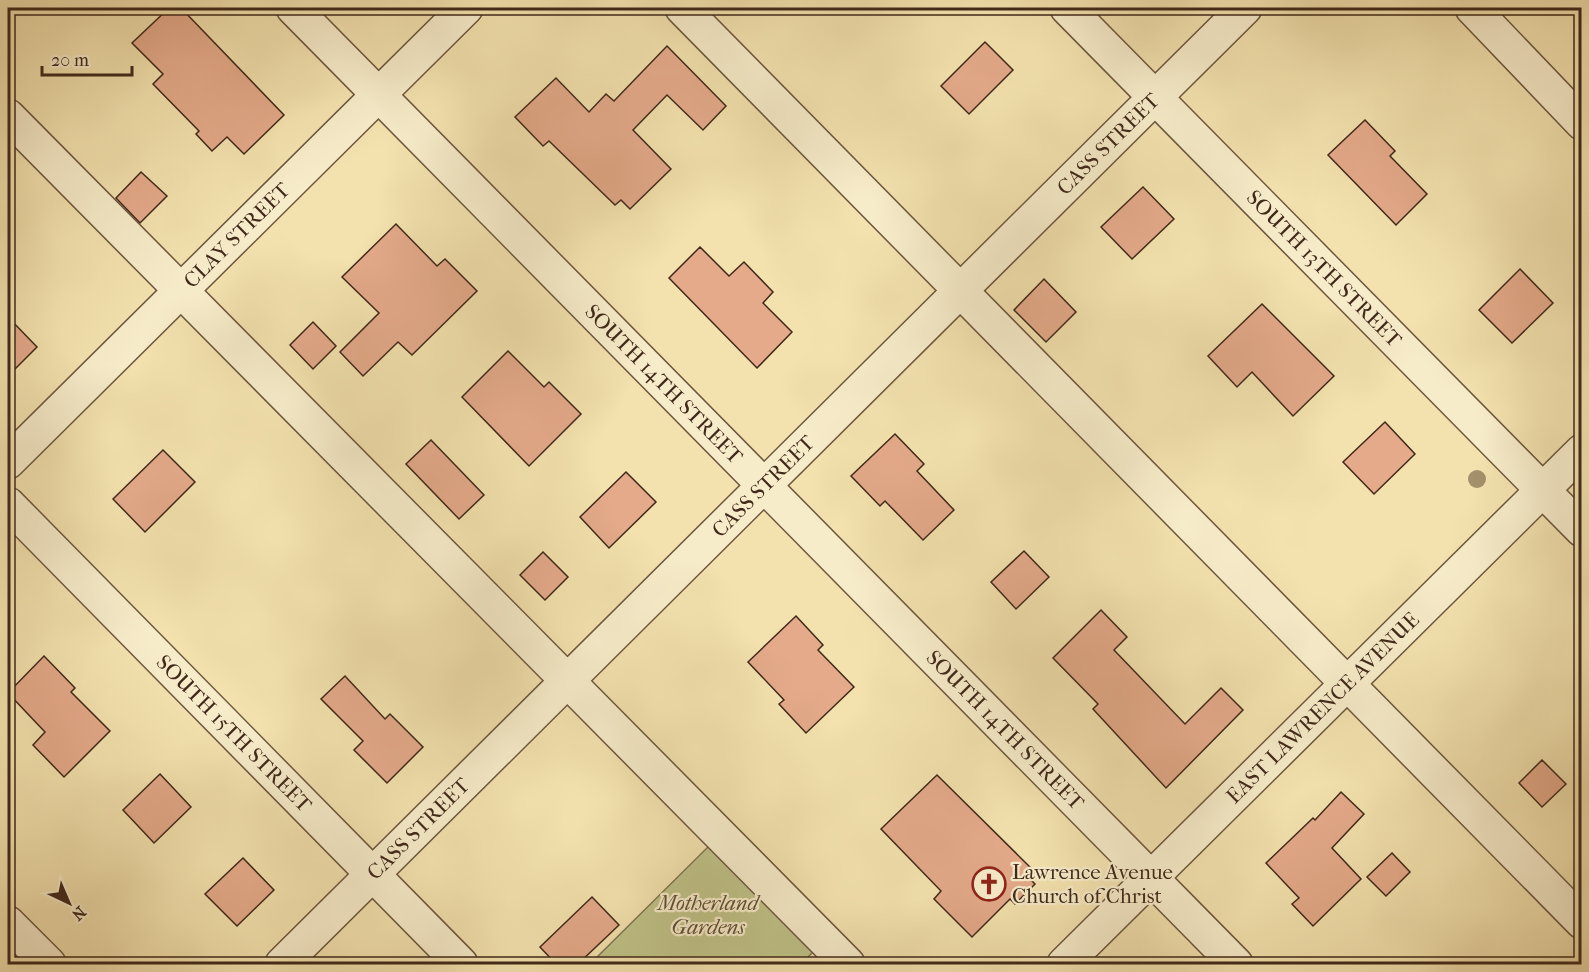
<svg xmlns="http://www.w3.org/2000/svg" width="1589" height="972" font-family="'IM FELL French Canon',serif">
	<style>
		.green { fill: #bfc287; stroke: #807650; stroke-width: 1.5 }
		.building { fill: #e4aa8a; stroke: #40291a; stroke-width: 1.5 }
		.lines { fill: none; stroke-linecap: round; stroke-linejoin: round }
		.minor-casing { stroke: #6d573f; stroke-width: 36 }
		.minor { stroke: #f7ecca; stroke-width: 33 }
		.tree { fill: #a2916b }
		.labels { text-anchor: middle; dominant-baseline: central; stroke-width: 4.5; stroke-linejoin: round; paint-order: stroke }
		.street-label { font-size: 21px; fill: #40291a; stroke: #f7ecca }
		.poi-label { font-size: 21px; fill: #40291a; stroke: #f7ecca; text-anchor: start }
		.park-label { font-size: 21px; font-style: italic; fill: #604f35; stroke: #f7ecca }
	</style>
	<rect width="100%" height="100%" fill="#f3e2ae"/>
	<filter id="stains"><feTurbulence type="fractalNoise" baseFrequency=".00333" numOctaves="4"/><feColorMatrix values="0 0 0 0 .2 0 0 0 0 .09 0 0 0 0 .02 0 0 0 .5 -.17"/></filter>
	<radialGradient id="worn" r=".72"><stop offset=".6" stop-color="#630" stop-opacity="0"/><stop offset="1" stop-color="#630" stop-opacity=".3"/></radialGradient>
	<path class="green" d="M709,846L814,951L801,964H590Z"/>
	<g class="building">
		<path d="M169,8H181L284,115L244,154L227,137L212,151L196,134L199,131L153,84L163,74L132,43Z"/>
		<path d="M985,42L1013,70L969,114L941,86Z"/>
		<path d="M667,46L726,106L703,130L667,95L633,130L671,169L630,209L621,200L615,205L549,141L543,146L515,117L556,78L589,112L606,94L614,101Z"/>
		<path d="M1365,120L1395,151L1390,156L1427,194L1396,225L1328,155Z"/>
		<path d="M141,172L167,196L140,223L116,198Z"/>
		<path d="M1143,187L1174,219L1132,259L1101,227Z"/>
		<path d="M396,224L437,266L445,259L477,291L412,355L398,342L363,376L340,352L379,313L342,277Z"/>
		<path d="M700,247L729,276L744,262L773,292L763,303L792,332L757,368L669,278Z"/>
		<path d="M1520,269L1553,303L1512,343L1479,310Z"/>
		<path d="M1044,279L1076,312L1046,342L1014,310Z"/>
		<path d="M1262,304L1334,376L1293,416L1252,372L1237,387L1208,356Z"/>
		<path d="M8,317L37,347L8,376Z"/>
		<path d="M313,322L336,346L313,369L290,345Z"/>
		<path d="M508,351L544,387L549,382L581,414L529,466L462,397Z"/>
		<path d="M1385,422L1415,454L1374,494L1343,462Z"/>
		<path d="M895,434L924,464L917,471L954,510L923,540L885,501L880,506L851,476Z"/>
		<path d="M431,440L484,495L459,519L406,464Z"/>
		<path d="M163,450L195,482L145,532L113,499Z"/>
		<path d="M626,472L656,502L609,548L580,517Z"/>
		<path d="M1024,551L1049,577L1016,609L991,582Z"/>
		<path d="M543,552L568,577L545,600L520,575Z"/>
		<path d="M1101,610L1127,637L1114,650L1185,724L1221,688L1243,710L1166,788L1093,709L1098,704L1053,658Z"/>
		<path d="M796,616L823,645L818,650L854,687L806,733L779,704L784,700L748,662Z"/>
		<path d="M44,656L75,688L71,692L110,731L64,777L33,745L45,732L8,693Z"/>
		<path d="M345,676L385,719L390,714L423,747L387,783L354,750L363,741L321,699Z"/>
		<path d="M1542,760L1566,784L1542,807L1519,783Z"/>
		<path d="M160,774L191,807L154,843L123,810Z"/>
		<path d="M937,775L1035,872L1029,878L1035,884L1015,904L1010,899L972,937L934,899L941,891L881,829Z"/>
		<path d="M1341,792L1364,814L1332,848L1361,879L1313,926L1292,904L1299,898L1266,863L1313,818L1315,820Z"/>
		<path d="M1392,853L1410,872L1386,896L1367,877Z"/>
		<path d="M243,858L274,890L237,926L205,894Z"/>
		<path d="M592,897L619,925L578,964H556L540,947Z"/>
	</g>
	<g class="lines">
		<defs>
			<g id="minor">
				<path id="s1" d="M293,8L1236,964"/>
				<path d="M682,8L1582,922"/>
				<path id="s2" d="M1067,8L1582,530"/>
				<path d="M1472,8L1582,123"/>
				<path d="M8,116L848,964"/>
				<path id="s3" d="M8,462L466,8"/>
				<path id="s4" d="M8,504L461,964"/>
				<path d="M8,923L49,964"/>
				<path id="s5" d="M282,964L1245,8"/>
				<path id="s6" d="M1064,964L1582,451"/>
			</g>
		</defs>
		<use href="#minor" class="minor-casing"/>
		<use href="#minor" class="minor"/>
	</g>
	<circle class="tree" cx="1477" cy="479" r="9"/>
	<defs>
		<symbol id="church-ring" viewBox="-11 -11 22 22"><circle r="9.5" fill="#f7ecca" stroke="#8f2418" stroke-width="1.5"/><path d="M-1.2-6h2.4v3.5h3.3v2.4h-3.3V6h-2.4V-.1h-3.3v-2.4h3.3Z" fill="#8f2418"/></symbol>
	</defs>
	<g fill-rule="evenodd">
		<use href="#church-ring" x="970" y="865" width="38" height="38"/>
	</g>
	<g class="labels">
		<g class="street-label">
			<text stroke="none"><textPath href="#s5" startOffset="1164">CASS STREET</textPath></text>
			<text stroke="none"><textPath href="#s3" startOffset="322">CLAY STREET</textPath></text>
			<text stroke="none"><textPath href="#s2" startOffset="366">SOUTH 13TH STREET</textPath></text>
			<text stroke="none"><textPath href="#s1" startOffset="528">SOUTH 14TH STREET</textPath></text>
			<text stroke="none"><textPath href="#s5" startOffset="678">CASS STREET</textPath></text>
			<text stroke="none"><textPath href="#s6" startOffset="364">EAST LAWRENCE AVENUE</textPath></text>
			<text stroke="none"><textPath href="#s1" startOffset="1014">SOUTH 14TH STREET</textPath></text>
			<text stroke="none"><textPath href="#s4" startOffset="322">SOUTH 15TH STREET</textPath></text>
			<text stroke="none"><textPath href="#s5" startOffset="192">CASS STREET</textPath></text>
		</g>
		<g class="poi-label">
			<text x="1012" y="872">Lawrence Avenue<tspan x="1012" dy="24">Church of Christ</tspan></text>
		</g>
		<g class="park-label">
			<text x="708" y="903">Motherland<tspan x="708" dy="24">Gardens</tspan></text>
		</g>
	</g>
	<rect width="1589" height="972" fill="none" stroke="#f3e2ae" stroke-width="30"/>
	<rect x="9" y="9" width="1571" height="954" fill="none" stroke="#40291a" stroke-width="3"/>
	<rect x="15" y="15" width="1559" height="942" fill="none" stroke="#40291a" stroke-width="1.5"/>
	<g transform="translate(69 903) rotate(136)" stroke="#f7ecca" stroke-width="4.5" paint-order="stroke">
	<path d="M0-4.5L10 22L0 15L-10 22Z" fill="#40291a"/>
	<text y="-9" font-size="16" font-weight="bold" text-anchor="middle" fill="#40291a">N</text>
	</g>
	<path d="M42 66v9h90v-9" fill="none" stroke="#40291a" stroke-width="3"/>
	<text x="51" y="66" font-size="18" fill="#40291a" stroke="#f7ecca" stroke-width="4.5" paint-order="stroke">20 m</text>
	<rect width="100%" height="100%" filter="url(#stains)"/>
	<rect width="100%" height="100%" fill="url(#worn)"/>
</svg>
